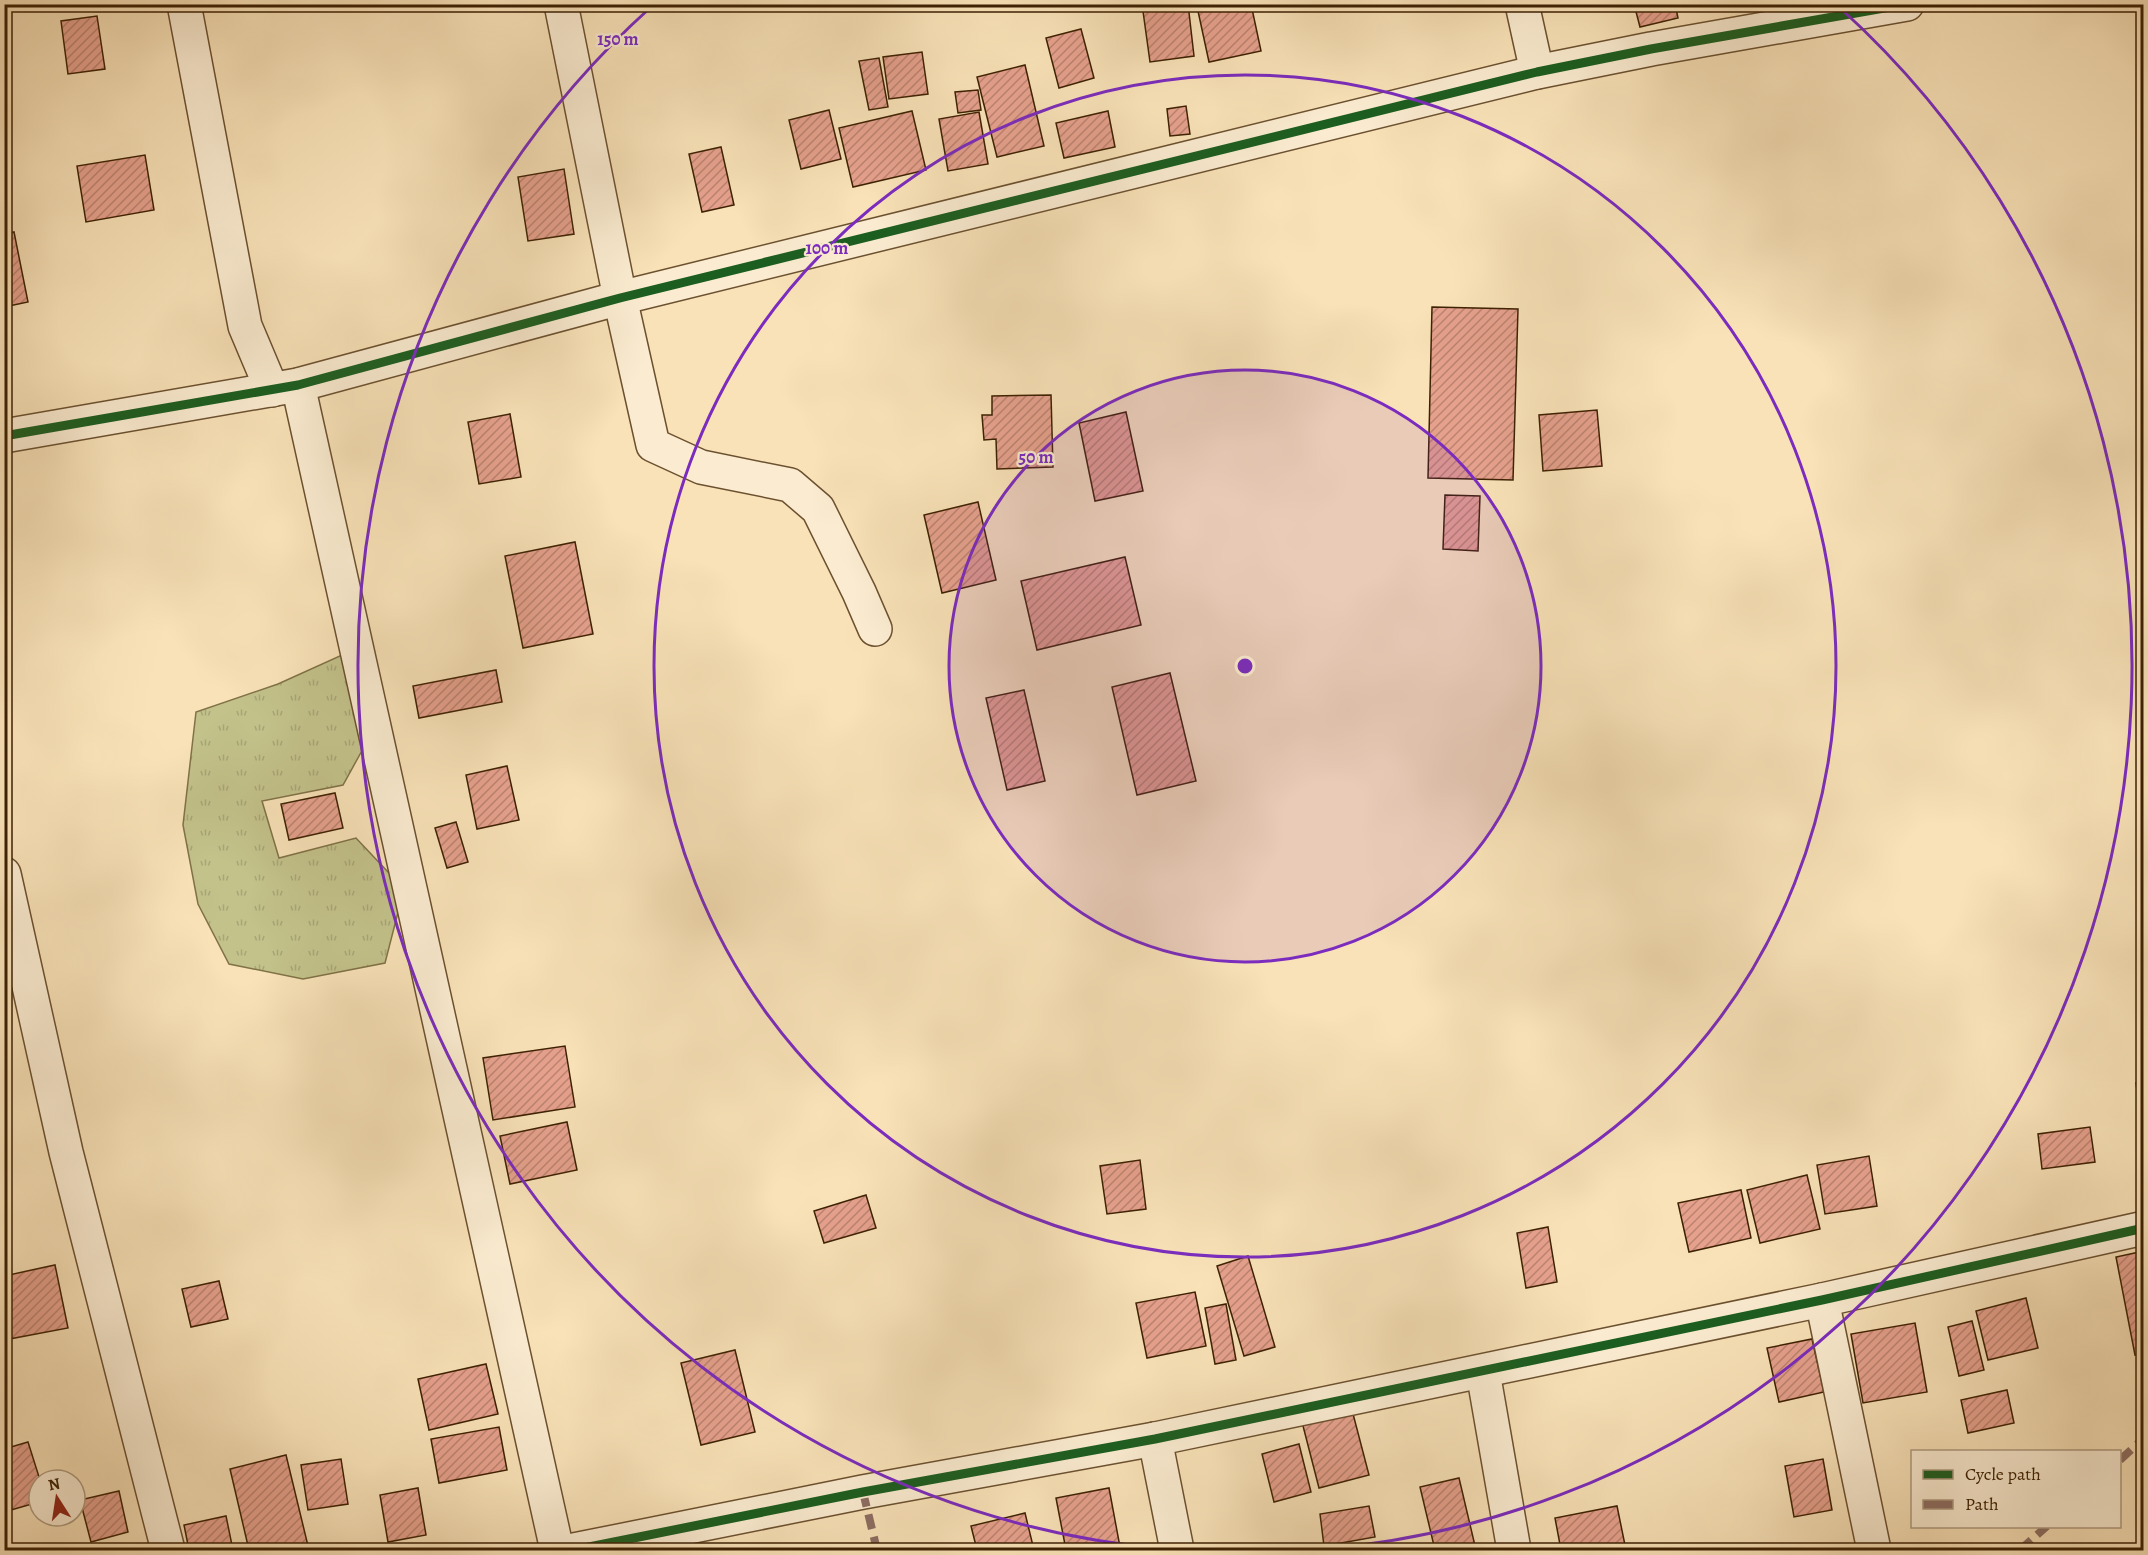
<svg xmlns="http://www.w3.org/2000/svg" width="2148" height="1555" font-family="Alegreya,serif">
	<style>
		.grass { fill: url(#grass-tufts); stroke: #807247; stroke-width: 1.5 }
		.building { fill: url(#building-hatch); stroke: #3d2103; stroke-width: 1.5 }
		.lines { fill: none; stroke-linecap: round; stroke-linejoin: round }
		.minor-casing { stroke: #6c5130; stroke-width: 36 }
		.minor { stroke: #fbecd1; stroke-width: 33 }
		.quiet { stroke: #8d6e63; stroke-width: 8; stroke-dasharray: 15 8; stroke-linecap: butt }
		.cycleway-casing { stroke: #fbecd1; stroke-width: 13 }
		.cycleway { stroke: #1b5e20; stroke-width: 9 }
		.ring { fill: none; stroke: #7b2cbf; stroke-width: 3 }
		.centre { fill: #7b2cbf; stroke: #fbecd1; stroke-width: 3 }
		.ring-label { font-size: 18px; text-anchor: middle; font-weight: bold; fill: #7b2cbf; stroke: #fbecd1; stroke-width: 4.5; stroke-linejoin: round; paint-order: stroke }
	</style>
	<defs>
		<pattern id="grass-tufts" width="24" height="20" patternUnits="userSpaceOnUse" patternTransform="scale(1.5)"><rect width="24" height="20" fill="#c3c28b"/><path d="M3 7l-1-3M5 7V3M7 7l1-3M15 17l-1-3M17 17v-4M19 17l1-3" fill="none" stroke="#a8a676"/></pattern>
		<pattern id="building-hatch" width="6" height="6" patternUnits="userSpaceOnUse" patternTransform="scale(1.5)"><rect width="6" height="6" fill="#e6a18d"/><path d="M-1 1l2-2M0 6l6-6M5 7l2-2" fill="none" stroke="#bc8371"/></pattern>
	</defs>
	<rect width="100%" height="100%" fill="#f9e2b8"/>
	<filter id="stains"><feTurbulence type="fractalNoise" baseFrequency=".00333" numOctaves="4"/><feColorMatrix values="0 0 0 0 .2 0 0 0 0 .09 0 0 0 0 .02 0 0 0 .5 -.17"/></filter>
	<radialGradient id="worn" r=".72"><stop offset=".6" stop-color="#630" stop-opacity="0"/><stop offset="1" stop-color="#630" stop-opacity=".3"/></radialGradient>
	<path class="grass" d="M342,655L364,747L343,785L262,801L279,858L356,838L404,889L385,963L303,979L229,964L198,904L183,825L196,712L278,684Z"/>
	<g class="building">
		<path d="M1142,4H1188L1194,56L1150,62Z"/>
		<path d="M1229,4H1251L1261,51L1209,62L1198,11Z"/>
		<path d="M1634,4H1675L1678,18L1640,27Z"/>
		<path d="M97,16L105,69L68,74L61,21Z"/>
		<path d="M1081,29L1094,78L1059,88L1046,38Z"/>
		<path d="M922,52L928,94L889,99L883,57Z"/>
		<path d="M879,58L888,107L869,110L859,61Z"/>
		<path d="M1025,65L1044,146L997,157L977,77Z"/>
		<path d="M978,90L981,110L958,113L955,92Z"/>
		<path d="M1186,106L1190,134L1170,136L1167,109Z"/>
		<path d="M829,110L841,159L801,169L789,120Z"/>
		<path d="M912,111L926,170L853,187L839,128Z"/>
		<path d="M1108,111L1115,147L1064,158L1056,123Z"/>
		<path d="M979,112L988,164L948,171L939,119Z"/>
		<path d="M721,147L734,205L702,212L689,154Z"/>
		<path d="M145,155L154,210L86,222L77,166Z"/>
		<path d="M564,169L574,234L528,241L518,177Z"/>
		<path d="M14,232L28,302L4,307V234Z"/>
		<path d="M1432,307L1518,309L1513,480L1428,478Z"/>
		<path d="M1051,395L1053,467L997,469L996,439L984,440L982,415H992V396Z"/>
		<path d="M1597,410L1602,466L1543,471L1539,415Z"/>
		<path d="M1126,412L1143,491L1095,501L1079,423Z"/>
		<path d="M510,414L521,477L479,484L468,422Z"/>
		<path d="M1445,495L1480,496L1478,551L1443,549Z"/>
		<path d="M978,502L996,580L942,593L924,515Z"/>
		<path d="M575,542L593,634L523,648L505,556Z"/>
		<path d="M1125,557L1141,625L1037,650L1021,581Z"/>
		<path d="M496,670L502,702L419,718L413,686Z"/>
		<path d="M1170,673L1196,781L1137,795L1112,687Z"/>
		<path d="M1024,690L1045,781L1007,790L986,698Z"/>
		<path d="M507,766L519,820L477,829L466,775Z"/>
		<path d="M335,793L343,828L289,840L281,804Z"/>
		<path d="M456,822L468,862L447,868L435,828Z"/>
		<path d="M565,1046L575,1107L493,1120L483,1058Z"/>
		<path d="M2144,1082V1141L2136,1083Z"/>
		<path d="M567,1122L577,1170L510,1184L500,1136Z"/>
		<path d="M2090,1127L2095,1162L2042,1169L2038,1134Z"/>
		<path d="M1869,1156L1877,1206L1825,1214L1817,1165Z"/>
		<path d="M1140,1160L1146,1209L1107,1214L1100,1166Z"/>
		<path d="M1807,1175L1820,1229L1760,1243L1747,1190Z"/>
		<path d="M1741,1190L1751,1238L1689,1252L1678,1203Z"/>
		<path d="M866,1195L876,1228L824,1243L814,1211Z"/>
		<path d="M1548,1227L1557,1282L1526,1288L1517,1233Z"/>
		<path d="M2144,1251V1353L2135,1355L2116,1257Z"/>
		<path d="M1248,1256L1275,1347L1244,1356L1217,1266Z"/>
		<path d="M55,1265L68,1328L4,1340V1276Z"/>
		<path d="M219,1281L228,1319L191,1327L182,1289Z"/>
		<path d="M1195,1292L1206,1346L1147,1358L1136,1303Z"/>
		<path d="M2026,1298L2038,1348L1988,1360L1976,1311Z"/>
		<path d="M1226,1304L1236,1360L1215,1364L1205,1308Z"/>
		<path d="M1972,1321L1984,1370L1959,1376L1948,1327Z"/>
		<path d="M1915,1323L1927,1392L1863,1403L1851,1334Z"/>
		<path d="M1812,1339L1824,1392L1779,1402L1767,1348Z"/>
		<path d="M735,1350L755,1432L701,1445L681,1363Z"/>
		<path d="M486,1364L498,1414L429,1430L418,1379Z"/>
		<path d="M2007,1390L2014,1423L1968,1433L1961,1400Z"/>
		<path d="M1352,1410L1369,1475L1319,1488L1302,1422Z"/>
		<path d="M499,1427L507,1470L439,1483L431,1439Z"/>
		<path d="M28,1442L40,1480L39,1502L4,1512V1449Z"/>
		<path d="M1299,1444L1311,1492L1274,1502L1262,1454Z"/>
		<path d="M286,1455L309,1550H249L230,1469Z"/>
		<path d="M341,1459L348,1504L308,1510L301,1465Z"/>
		<path d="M1823,1459L1832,1510L1794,1517L1785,1466Z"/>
		<path d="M1459,1478L1476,1550H1435L1420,1487Z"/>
		<path d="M418,1488L426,1535L388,1542L380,1495Z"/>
		<path d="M1109,1488L1120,1547L1105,1550H1066L1056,1498Z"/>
		<path d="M119,1491L128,1532L91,1542L80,1500Z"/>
		<path d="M1369,1506L1375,1537L1324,1546L1320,1514Z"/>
		<path d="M1617,1506L1626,1550H1561L1555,1518Z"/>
		<path d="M1025,1513L1034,1550H977L971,1526Z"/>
		<path d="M226,1516L233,1550H189L184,1525Z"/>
		<path d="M948,1544L950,1550H923Z"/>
		<path d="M1225,1544L1226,1550H1194Z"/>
	</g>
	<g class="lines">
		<defs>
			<g id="minor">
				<path d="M184,4L245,326L272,390"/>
				<path d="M561,4L620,298L653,445L701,467L790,485L818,509L859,592L875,629"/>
				<path d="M1522,4L1537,72"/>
				<path d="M298,385L557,1550"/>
				<path d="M4,436L298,385L620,298L1537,72L1651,49L1907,4"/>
				<path d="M4,874L66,1152L168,1550"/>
				<path d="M1822,1300L1874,1550"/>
				<path d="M1483,1372L1514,1550"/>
				<path d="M1155,1439L1177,1550"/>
				<path d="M574,1550L863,1492L1155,1439L1822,1300L2144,1228"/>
			</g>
		</defs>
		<use href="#minor" class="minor-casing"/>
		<use href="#minor" class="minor"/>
		<g class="quiet">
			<path d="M2120,1460L2144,1438"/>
			<path d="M863,1492L877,1550"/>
			<path d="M2020,1550L2047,1526"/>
		</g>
		<defs>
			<g id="cycleway">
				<path d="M4,436L298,385L620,298L1537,72L1651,49L1907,4"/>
				<path d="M574,1550L863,1492L1155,1439L1822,1300L2144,1228"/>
			</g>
		</defs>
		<use href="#cycleway" class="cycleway-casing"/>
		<use href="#cycleway" class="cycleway"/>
	</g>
	<circle cx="1245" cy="666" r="296" fill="#7b2cbf" fill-opacity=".12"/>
	<g class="ring">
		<circle cx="1245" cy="666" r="296"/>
		<circle cx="1245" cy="666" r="591"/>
		<path d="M1175 1550A887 887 0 0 1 651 7M1839 7A887 887 0 0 1 1315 1550"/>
	</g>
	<circle cx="1245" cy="666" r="9" class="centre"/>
	<g class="ring-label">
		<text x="618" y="45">150 m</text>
		<text x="827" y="254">100 m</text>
		<text x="1036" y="463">50 m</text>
	</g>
	<rect width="2148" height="1555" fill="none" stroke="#f9e2b8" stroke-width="24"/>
	<rect x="6" y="6" width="2136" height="1543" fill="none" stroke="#3d2103" stroke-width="3"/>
	<rect x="12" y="12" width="2124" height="1531" fill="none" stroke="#3d2103" stroke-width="1.5"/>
	<rect x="1911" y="1450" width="210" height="78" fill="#fbecd1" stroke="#af9b7f" stroke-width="1.5"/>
	<rect x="1923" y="1470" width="30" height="9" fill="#1b5e20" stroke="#af9b7f" stroke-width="1.5"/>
	<text x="1965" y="1480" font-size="18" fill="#3d2103">Cycle path</text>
	<rect x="1923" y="1500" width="30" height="9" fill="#8d6e63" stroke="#af9b7f" stroke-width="1.5"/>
	<text x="1965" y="1510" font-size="18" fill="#3d2103">Path</text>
	<g transform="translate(57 1498) rotate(348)"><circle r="28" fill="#fbecd1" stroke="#af9b7f" stroke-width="1.5"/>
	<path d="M0-4.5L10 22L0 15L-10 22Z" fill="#8f2418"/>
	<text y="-9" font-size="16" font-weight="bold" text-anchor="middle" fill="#3d2103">N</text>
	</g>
	<rect width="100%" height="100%" filter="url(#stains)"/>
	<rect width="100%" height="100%" fill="url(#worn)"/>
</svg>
